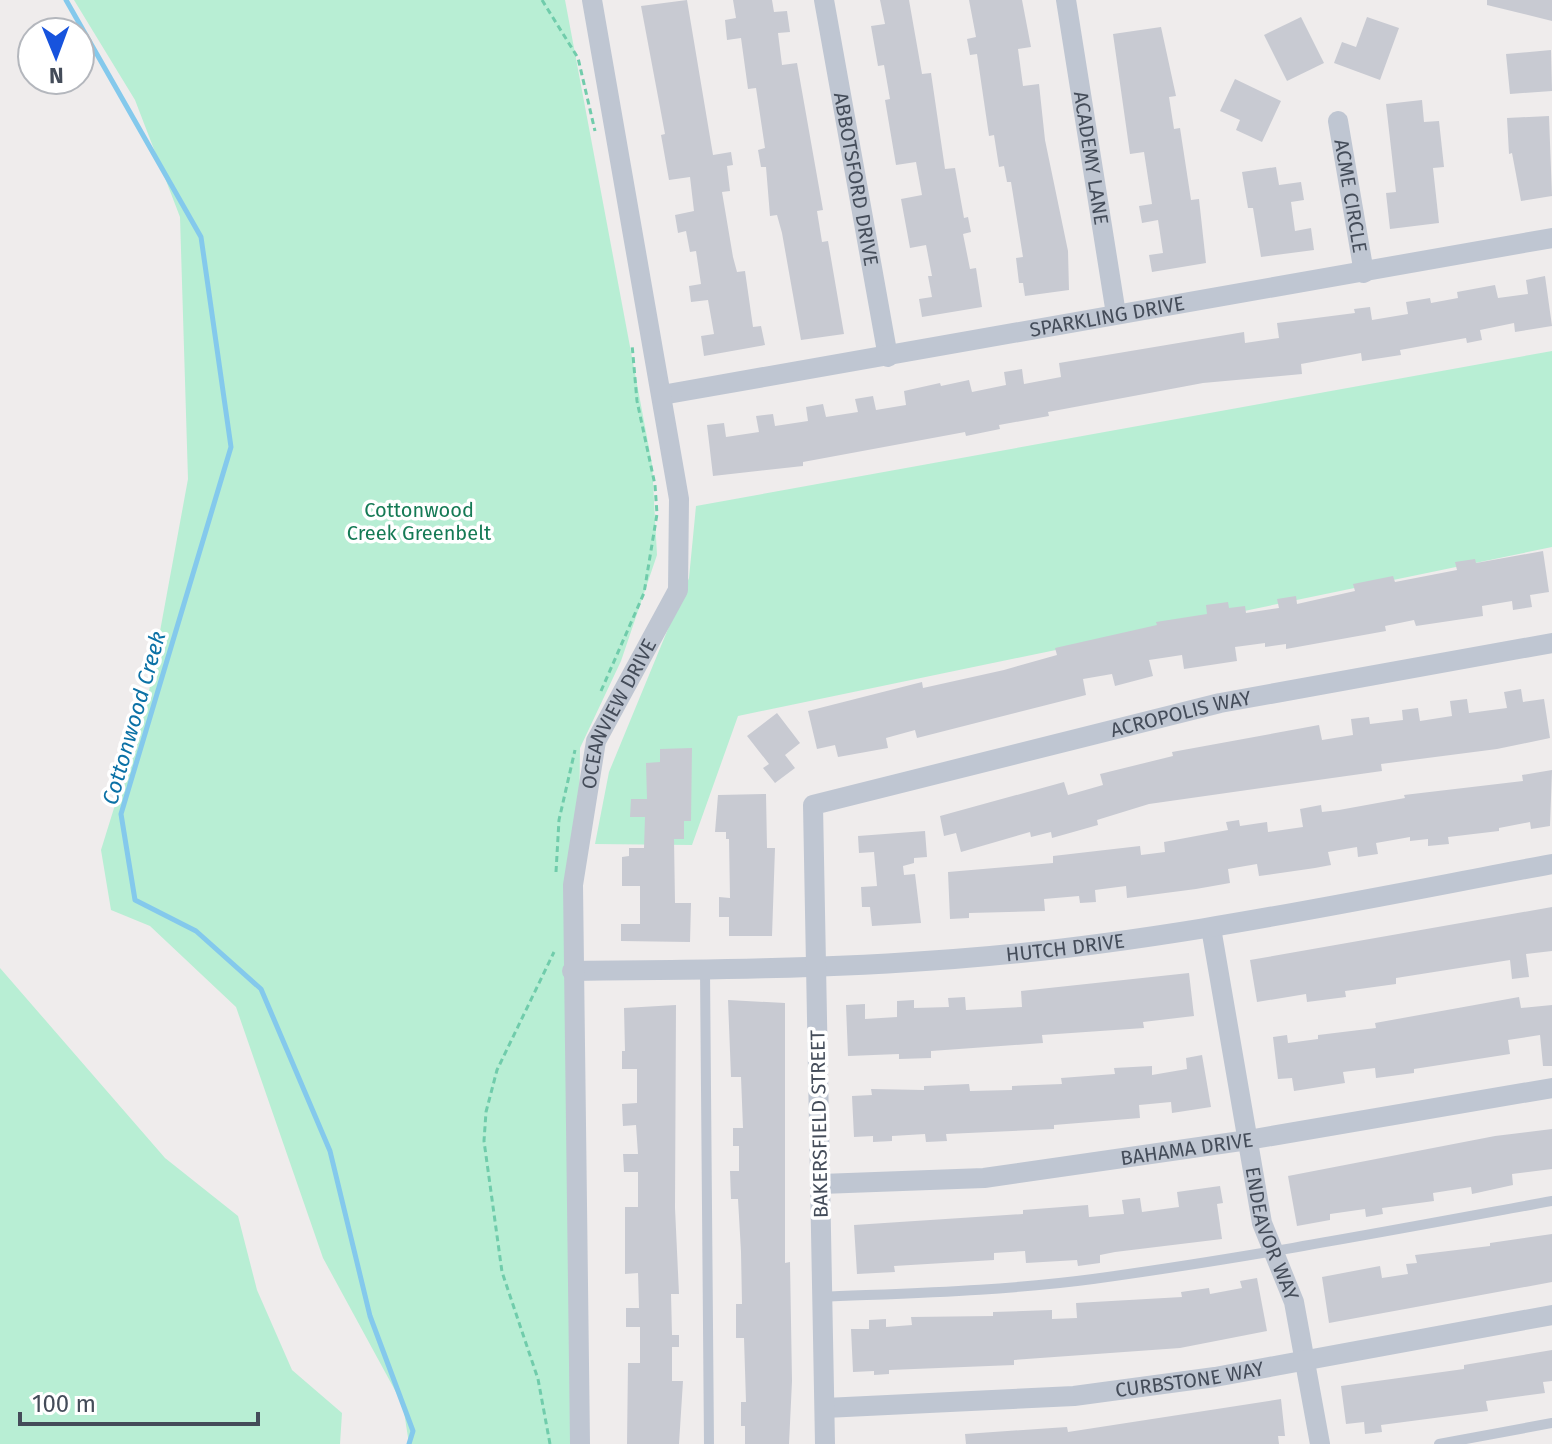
<svg xmlns="http://www.w3.org/2000/svg" width="1552" height="1444" font-family="'Fira Sans',sans-serif">
	<style>
		.green { fill: #b8eed4 }
		.lines { fill: none; stroke-linecap: round; stroke-linejoin: round }
		.stream { stroke: #84c9ec; stroke-width: 5 }
		.building { fill: #c8cad2 }
		.path { stroke: #70ccab; stroke-width: 3; stroke-dasharray: 6 4; stroke-linecap: butt }
		.lane { stroke: #bfc6d2; stroke-width: 10 }
		.street { stroke: #bfc6d2; stroke-width: 20 }
		.labels { text-anchor: middle; dominant-baseline: central; stroke-width: 7; stroke-linejoin: round; paint-order: stroke }
		.street-label { font-size: 20px; fill: #444c59; stroke: #fff }
		.park-label { font-size: 20px; fill: #157a55; stroke: #fff }
		.water-label { font-size: 22px; font-style: italic; fill: #0b71a6; stroke: #fff }
	</style>
	<rect width="100%" height="100%" fill="#efecec"/>
	<g class="green">
		<path d="M74,0H565L652,464L657,555L621,661L580,748L571,1444H409L403,1405L323,1258L236,1007L150,926L111,910L101,850L147,702L188,479L180,217L135,100Z"/>
		<path d="M1552,351V547L738,716L692,845L595,844L609,772L689,578L696,506Z"/>
		<path d="M0,968L165,1158L238,1216L257,1290L292,1370L342,1413L340,1444H0Z"/>
	</g>
	<g class="lines">
		<path class="stream" d="M66,0L201,237L231,447L121,814L135,900L196,931L261,989L330,1151L370,1316L413,1431L409,1444"/>
	</g>
	<g class="building">
		<path d="M687,0L713,155L731,152L733,165L727,166L730,191L722,192L733,257L737,272L745,271L753,327L761,326L765,345L704,356L701,336L714,334L708,300L691,302L689,286L701,284L696,251L690,252L686,231L678,233L675,215L694,211L690,177L669,180L661,135L665,134L641,6Z"/>
		<path d="M733,0H772L774,12L787,11L790,32L778,33L782,65L797,63L823,210L817,211L822,242L828,241L844,334L801,340L782,233L777,215L770,216L766,167H761L758,150L765,148L756,88L748,89L741,38L727,40L725,20L736,18Z"/>
		<path d="M880,0H909L922,74L931,73L945,169L955,168L964,218L968,217L971,232L963,234L970,269L976,268L982,307L922,317L919,299L932,297L928,276H932L926,245L910,248L901,199L922,195L916,162L896,165L885,100L890,99L884,65L878,66L871,26L885,24Z"/>
		<path d="M969,0H1022L1031,47L1018,49L1023,86L1039,84L1045,140L1068,251L1069,290L1025,296L1023,283H1019L1016,258L1023,257L1011,182H1007L1004,166L999,167L994,135L989,136L977,54L970,55L967,39L976,37Z"/>
		<path d="M1487,0H1552V21L1487,5Z"/>
		<path d="M1301,17L1324,63L1287,81L1264,35Z"/>
		<path d="M1367,17L1399,28L1380,80L1334,63L1342,42L1356,47Z"/>
		<path d="M1161,27L1176,96L1169,97L1174,129L1180,128L1191,200L1199,199L1206,263L1152,272L1149,255L1163,253L1158,220L1142,223L1139,206L1152,204L1144,152L1130,154L1113,34Z"/>
		<path d="M1551,50L1552,91L1510,94L1506,54Z"/>
		<path d="M1235,79L1281,101L1262,142L1236,130L1240,120L1220,111Z"/>
		<path d="M1422,100L1424,122L1439,121L1444,167L1433,168L1439,223L1390,229L1386,193L1396,192L1386,104Z"/>
		<path d="M1549,116L1552,196L1521,201L1512,153L1509,154L1507,118Z"/>
		<path d="M1276,167L1279,185L1301,182L1304,200L1291,202L1295,231L1311,228L1314,250L1261,257L1253,208H1248L1242,172Z"/>
		<path d="M1545,276L1552,326L1515,332L1514,323L1480,330L1482,340L1467,343L1466,338L1400,350L1401,355L1362,361L1361,353L1301,364L1302,374L1203,383L1048,412L1049,416L999,425L1000,429L966,436L965,432L803,462V466L713,476L707,425L724,423L726,437L759,432L756,416L773,414L775,426L808,421L806,407L823,404L826,417L858,412L855,399L873,396L876,410L906,405L904,391L940,383L941,386L969,380L972,392L1006,385L1004,372L1022,369L1024,384L1061,377L1059,363L1244,332L1245,343L1279,338L1277,323L1355,313L1354,309L1370,307L1372,320L1408,314L1406,302L1430,298L1431,303L1458,298L1457,292L1495,285L1498,298L1528,294L1526,280Z"/>
		<path d="M1543,551L1549,592L1530,595L1532,607L1513,610L1512,601L1482,606L1483,616L1416,626L1414,620L1385,626L1386,631L1286,649V644L1265,647V643L1235,647L1237,661L1184,669L1182,655L1149,660L1153,676L1115,686L1112,674L1083,679L1086,695L917,738L915,730L886,738L888,748L838,757L835,745L817,749L808,711L922,682L923,688L1004,670L1057,655L1055,648L1157,625L1156,622L1207,614L1206,605L1228,602L1229,608L1245,606L1246,613L1279,608L1277,599L1296,596L1297,604L1355,591L1353,584L1393,576L1395,582L1457,570L1455,562L1475,559L1476,563Z"/>
		<path d="M1521,689L1523,702L1544,699L1550,738L1497,749L1381,764L1382,771L1149,804L1097,820L1098,825L1052,838L1051,832L1031,837L1030,832L961,852L956,833L944,836L940,816L1064,782L1068,795L1103,785L1100,774L1173,756L1172,752L1319,725L1322,740L1353,735L1351,719L1369,717L1370,724L1403,720L1402,710L1418,708L1420,721L1452,716L1450,701L1467,699L1469,713L1507,708L1504,692Z"/>
		<path d="M777,713L800,743L785,755L795,768L775,783L763,768L769,764L747,736Z"/>
		<path d="M692,748L691,821H684V839H674L675,903H691L690,942L621,941V924H640V886H622V857L629,856V848H644L645,817H630L631,799H647L646,763L660,762V749Z"/>
		<path d="M1552,770L1550,826L1531,829L1530,822L1499,828V831L1448,837L1449,844L1428,846V839L1410,841V837L1376,843L1378,854L1358,857L1357,847L1328,852L1331,865L1315,868L1259,876L1257,864L1228,869L1230,883L1196,889L1127,898L1126,886L1095,890L1096,902L1080,903L1079,896L1044,899L1045,911L969,913V918L950,919L948,872L1053,863V856L1140,846L1141,855L1165,852L1164,842L1228,830L1226,822L1239,820L1240,826L1267,822L1268,832L1303,827L1300,809L1321,805L1322,812L1339,810L1405,798L1404,795L1523,781L1522,775Z"/>
		<path d="M766,794L767,848H775L772,936H729V917H719V897L730,898L729,839H726V832H715L718,795Z"/>
		<path d="M925,831L927,857L914,858V863L903,866L904,875L915,874L921,923L872,926L870,907H862L861,887L877,886L874,852L859,853L858,836Z"/>
		<path d="M1552,907V951L1526,954L1529,977L1512,979L1510,960L1396,978V984L1345,991L1346,997L1307,1002L1306,994L1257,1002L1250,960Z"/>
		<path d="M1189,973L1194,1016L1143,1022L1144,1028L1042,1035L1043,1043L931,1051V1058L899,1059V1054L848,1056L846,1005L865,1004V1019L897,1017V1001L914,1000V1008L949,1007L948,998L965,997L966,1010L1022,1007L1021,991Z"/>
		<path d="M1519,997L1521,1008L1552,1005V1066H1543L1540,1035L1508,1040L1510,1054L1414,1069V1073L1376,1078L1375,1068L1343,1072L1345,1083L1294,1091L1292,1078L1278,1079L1273,1037L1287,1035L1288,1043L1318,1039V1035L1376,1028L1375,1023Z"/>
		<path d="M728,1000L785,1003V1263L790,1262L792,1381L789,1444H745V1426H741V1402H746L744,1338H736V1304H742L741,1252L738,1199H731L730,1171H739V1146H733V1128H743L741,1077H731Z"/>
		<path d="M676,1005L675,1208L679,1294H671L672,1335H679V1347H672V1381H683L679,1444H627L628,1363H640V1327H626V1308H639L638,1273L625,1274V1207H638V1172H624L623,1154H638L636,1125L623,1126L622,1104L637,1103V1069H622V1051H625L624,1008Z"/>
		<path d="M1202,1055L1211,1107L1172,1113L1171,1102L1139,1105L1140,1118L1054,1125V1129L946,1134L947,1141L926,1142L925,1134L892,1136V1141L873,1142V1136L854,1137L852,1096L872,1095L871,1089L924,1090V1086L969,1084L970,1091L1012,1090V1086L1062,1084L1061,1078L1115,1074L1114,1068L1152,1066V1075L1187,1069L1186,1058Z"/>
		<path d="M1552,1129V1169L1512,1174L1513,1185L1472,1194L1471,1187L1433,1193L1434,1201L1382,1208L1383,1214L1366,1217L1365,1209L1330,1214V1220L1297,1226L1288,1176L1495,1136Z"/>
		<path d="M1220,1186L1223,1203L1217,1204L1222,1239L1115,1252L1100,1255V1263L1078,1266L1077,1260L1026,1263L1025,1251L994,1253V1260L894,1266L895,1272L857,1274L854,1225L1023,1214V1210L1088,1205L1089,1217L1124,1214L1122,1200L1140,1198L1142,1212L1179,1207L1177,1192Z"/>
		<path d="M1552,1234V1282L1329,1323L1322,1277L1380,1266L1382,1278L1408,1274L1406,1264L1417,1263L1415,1255L1490,1246V1243Z"/>
		<path d="M1257,1278L1267,1331L1180,1348L1014,1360V1365L889,1370V1374L874,1375V1371L853,1372L851,1329H869V1320L886,1319V1327L912,1325L911,1317L993,1316V1312L1052,1310V1319L1077,1318L1076,1303L1182,1297L1181,1292L1209,1288L1210,1294L1242,1288L1240,1281Z"/>
		<path d="M1552,1350V1381L1543,1382L1545,1393L1486,1401L1488,1411L1381,1425L1382,1432L1365,1434L1364,1422L1346,1424L1341,1386L1464,1369V1365Z"/>
		<path d="M1281,1399L1285,1436H1278L1279,1444H966L965,1434L1067,1427L1068,1432Z"/>
	</g>
	<g class="lines">
		<g class="path">
			<path d="M542,0L578,58L595,131"/>
			<path d="M601,691L644,593L657,514L655,485L637,401L632,344"/>
			<path d="M556,872L559,820L575,750"/>
			<path d="M550,1444L538,1379L502,1272L484,1141L486,1112L497,1070L554,952"/>
		</g>
		<g class="lane">
			<path d="M705,970L709,1444"/>
			<path d="M821,1297C912,1293 1003,1291 1093,1279C1247,1258 1399,1229 1552,1201"/>
			<path d="M1439,1444L1552,1423"/>
		</g>
		<g class="street">
			<path id="s1" d="M824,0L888,357"/>
			<path id="s2" d="M1066,0L1116,314"/>
			<path id="s3" d="M1338,121L1364,273"/>
			<path id="s4" d="M662,395L1552,238"/>
			<path id="s5" d="M1211,928L1262,1223L1294,1302L1320,1444"/>
			<path id="s6" d="M572,971C699,970 827,969 954,959C1155,944 1354,901 1552,864"/>
			<path id="s7" d="M821,1184L984,1178L1248,1140L1552,1088"/>
			<path id="s8" d="M825,1408L1074,1396L1215,1377L1552,1315"/>
			<path id="s9" d="M580,1444L573,885L596,741L678,590L679,499L592,0"/>
			<path id="s10" d="M825,1444L813,805L1220,703L1552,643"/>
		</g>
	</g>
	<g class="labels">
		<g class="street-label">
			<text stroke="none"><textPath href="#s2" startOffset="160">ACADEMY LANE</textPath></text>
			<text stroke="none"><textPath href="#s1" startOffset="182">ABBOTSFORD DRIVE</textPath></text>
			<text stroke="none"><textPath href="#s3" startOffset="76">ACME CIRCLE</textPath></text>
			<text stroke="none"><textPath href="#s4" startOffset="452">SPARKLING DRIVE</textPath></text>
			<text stroke="none"><textPath href="#s10" startOffset="1018">ACROPOLIS WAY</textPath></text>
			<text stroke="none"><textPath href="#s9" startOffset="738">OCEANVIEW DRIVE</textPath></text>
			<text stroke="none"><textPath href="#s6" startOffset="494">HUTCH DRIVE</textPath></text>
			<text transform="translate(819 1124) rotate(-91)">BAKERSFIELD STREET</text>
			<text stroke="none"><textPath href="#s7" startOffset="368">BAHAMA DRIVE</textPath></text>
			<text stroke="none"><textPath href="#s5" startOffset="312">ENDEAVOR WAY</textPath></text>
			<text stroke="none"><textPath href="#s8" startOffset="366">CURBSTONE WAY</textPath></text>
		</g>
		<g class="park-label">
			<text x="419" y="510">Cottonwood<tspan x="419" dy="23">Creek Greenbelt</tspan></text>
		</g>
		<g class="water-label">
			<text transform="translate(134 718) rotate(-74)">Cottonwood Creek</text>
		</g>
	</g>
	<g transform="translate(56 56) rotate(179)"><circle r="38" fill="#ffffff" stroke="#b4b7bd" stroke-width="2"/>
	<path d="M0-6L14 30L0 20L-14 30Z" fill="#1753dd"/>
	<text y="-12" font-size="22" font-weight="bold" text-anchor="middle" fill="#444c59">N</text>
	</g>
	<path d="M20 1412v12h238v-12" fill="none" stroke="#444c59" stroke-width="4"/>
	<text x="32" y="1412" font-size="24" fill="#444c59" stroke="#ffffff" stroke-width="6" paint-order="stroke">100 m</text>
</svg>
